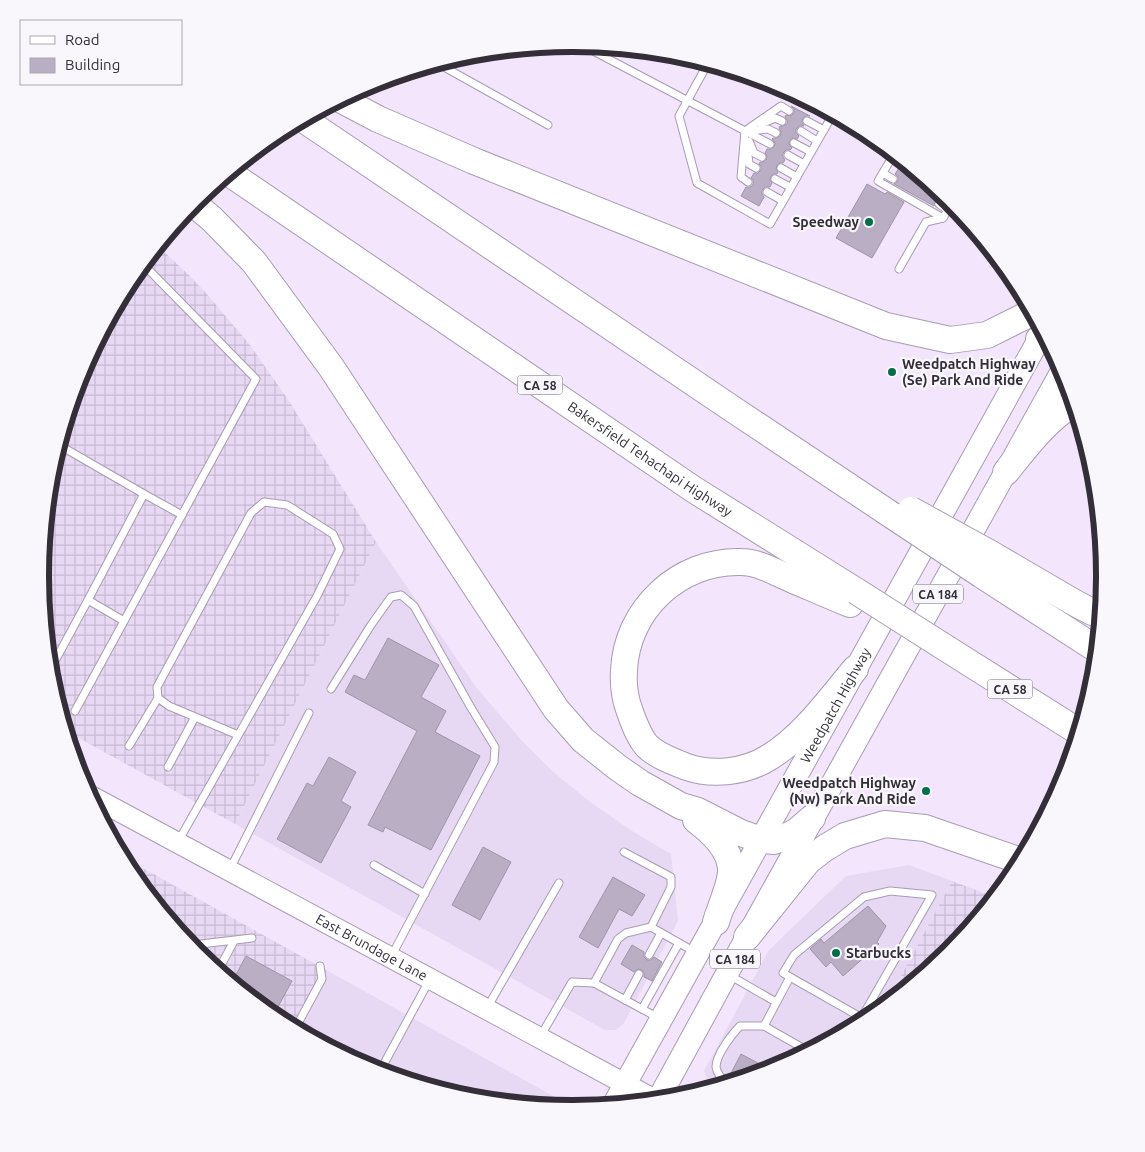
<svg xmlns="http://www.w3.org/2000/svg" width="1145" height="1152" font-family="Ubuntu,sans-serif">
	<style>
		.built { fill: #e7d8f4 }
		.industrial { fill: url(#industrial-grid) }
		.building { fill: #baaec4; stroke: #a094a9 }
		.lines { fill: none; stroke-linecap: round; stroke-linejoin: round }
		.service-casing { stroke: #a89cb1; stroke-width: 9 }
		.secondary-casing { stroke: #a89cb1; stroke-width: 22 }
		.primary-casing { stroke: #a89cb1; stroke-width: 24 }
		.motorway-casing { stroke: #a89cb1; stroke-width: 28 }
		.service { stroke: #fff; stroke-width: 7 }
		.secondary { stroke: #fff; stroke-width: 20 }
		.primary { stroke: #fff; stroke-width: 22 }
		.motorway { stroke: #fff; stroke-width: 26 }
		.motorway-bridge-casing { stroke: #a89cb1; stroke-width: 28; stroke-linecap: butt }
		.motorway-bridge { stroke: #fff; stroke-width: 26 }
		.poi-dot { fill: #006f48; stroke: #faf7fc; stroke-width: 2 }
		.labels { text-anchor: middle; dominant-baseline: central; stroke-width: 4.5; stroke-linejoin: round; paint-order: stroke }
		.shield { fill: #faf7fc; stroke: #6f6a72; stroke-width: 1 }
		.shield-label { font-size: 12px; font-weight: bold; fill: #332e37 }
		.poi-label { font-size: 14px; font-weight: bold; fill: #332e37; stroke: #faf7fc; text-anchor: end }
		.street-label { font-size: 14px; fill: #332e37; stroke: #faf7fc }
		.rim { fill: none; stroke: #332e37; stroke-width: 6 }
	</style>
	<defs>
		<pattern id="industrial-grid" width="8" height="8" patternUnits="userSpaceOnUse" patternTransform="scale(1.25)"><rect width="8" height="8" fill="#e7d8f4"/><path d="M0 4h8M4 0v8" fill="none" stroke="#c7bad2"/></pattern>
	</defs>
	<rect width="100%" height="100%" fill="#f2e5fc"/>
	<g class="built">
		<path d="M376,542L476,687L523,742L551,770L590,802L632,831L671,854L678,921L624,1023L616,1030H605L235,824Z"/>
		<path d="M909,865L952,881L886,1004L868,1019L776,1068L718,1086L707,1078L704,1071L769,950L846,876Z"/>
		<path d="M328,971L569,1105L571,1108L468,1098L368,1068L296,1029Z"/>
	</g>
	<g class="industrial">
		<path d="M158,246L190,276L206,293L250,345L289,401L376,542L235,824L66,731L50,680L40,576L50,472L81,372L130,280Z"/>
		<path d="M121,856L328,971L296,1029L276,1019L196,952L130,872Z"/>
		<path d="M952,881L994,897L949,953L886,1004Z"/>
	</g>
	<g class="building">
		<path d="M791,106L810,116H806L803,118L802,122L804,126H799L796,129V133L799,136L797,139L793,138L790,140L789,144L792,148L790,150H786L783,153V157L785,160L783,163H780L777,165L776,169L778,172L777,174H774L771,176L770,180L772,183L770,187H765L762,190V194L764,197L759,206L741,196L746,187H750L753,185V180L751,178L754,173H758L761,170V166L759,164L760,162H763L766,160L767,156L765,153L767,149H771L774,147L775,143L772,139L773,138H777L780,136L781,132L779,128L780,126H783L787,124V120L785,117L786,115L791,116L794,113V109Z"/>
		<path d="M907,165L944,195L941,199H937L935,201L934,206L894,184L898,181V177L895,174L899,168H904Z"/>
		<path d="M867,184L885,194L887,192L904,202L872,258L836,238Z"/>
		<path d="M388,638L439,665L421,697L446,711L435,732L480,756L431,850L385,827L383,832L368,825L417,731L345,692L354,675L365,680Z"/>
		<path d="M329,757L356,772L341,801L351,807L321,863L277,839L307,783L313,786Z"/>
		<path d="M483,847L511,862L480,920L452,905Z"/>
		<path d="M613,877L645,895L632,916L619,909L598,948L579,937Z"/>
		<path d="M868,906L886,926L877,942L879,944L874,949L871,956L867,955L843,976L831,962L826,967L810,949L821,939L824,943Z"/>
		<path d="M632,945L644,952V957L647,960H651L654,957L662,962L652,981L644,977V973L642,970L638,969L634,972L621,964Z"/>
		<path d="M246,956L292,981L273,1016L232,982Z"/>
		<path d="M741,1054L771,1070L732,1081L729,1077Z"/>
	</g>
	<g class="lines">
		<defs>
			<g id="service">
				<path d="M580,44L770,144"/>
				<path d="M437,63L548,125"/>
				<path d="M708,63L679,116L697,183L770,224L833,114"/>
				<path d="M807,121L824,130"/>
				<path d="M761,124L775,118L782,121"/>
				<path d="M745,131L741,177L748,182"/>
				<path d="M745,131L781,106L789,111"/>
				<path d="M748,131L768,129L776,133"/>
				<path d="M801,131L817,141"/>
				<path d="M749,141L754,153L762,157"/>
				<path d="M794,143L811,152"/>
				<path d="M747,146L749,164L756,168"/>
				<path d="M894,154L878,181L943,218"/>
				<path d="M788,155L804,164"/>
				<path d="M892,158L902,163"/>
				<path d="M781,168L797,177"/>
				<path d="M883,173L893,179"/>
				<path d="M775,179L790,187"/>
				<path d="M767,192L783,201"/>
				<path d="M939,204L948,210"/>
				<path d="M899,269L926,222L943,218L952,203"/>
				<path d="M144,494L182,515"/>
				<path d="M88,600L124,621"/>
				<path d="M49,672L88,600L144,494L59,445"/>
				<path d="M331,689L371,625L391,597L401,595L414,606L470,706L495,747L494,762L391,957"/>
				<path d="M75,711L256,379L143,264"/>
				<path d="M129,746L158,698"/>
				<path d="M168,767L195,717"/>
				<path d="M179,840L317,596L340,549L333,534L287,505L264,502L251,513L157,687L158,698L169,706L238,735"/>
				<path d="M624,852L671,877V887L651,927L695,952"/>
				<path d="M374,865L425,894"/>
				<path d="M230,869L309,713"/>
				<path d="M191,947L192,945L252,938"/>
				<path d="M649,955L661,933"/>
				<path d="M218,971L234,941"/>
				<path d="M729,975L776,1002"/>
				<path d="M790,977L764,1026L808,1051"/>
				<path d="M594,983L642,1009L679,943"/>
				<path d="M625,1000L639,974"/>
				<path d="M487,1008L559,883"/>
				<path d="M642,1009L659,1018"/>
				<path d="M858,1024L932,895L890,891L864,897L794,955L783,973L862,1018"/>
				<path d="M295,1029L322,979L320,966"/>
				<path d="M540,1037L572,982L594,983L618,939L626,933L651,927"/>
				<path d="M380,1071L430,979"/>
				<path d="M727,1083C722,1079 717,1074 716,1067C716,1055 732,1034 740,1026H764"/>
			</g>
			<g id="secondary">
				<path id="s1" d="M89,795L655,1100"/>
			</g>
			<g id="primary">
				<path d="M658,1100L747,937L1063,369"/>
				<path id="s2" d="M614,1104L1043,332"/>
			</g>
			<g id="motorway">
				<path d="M340,99L378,119L474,161L886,326L950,340L987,335L1025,316L1032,311"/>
				<path d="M303,119L734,410L893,516"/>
				<path id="s3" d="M229,173L693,489L856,591"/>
				<path d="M193,203L212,219L254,262L331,367L556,709L583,740L617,767L640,783L681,806L698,811L741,833L761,840L774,841L786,837L797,831L812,818"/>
				<path d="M1039,339L1045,335"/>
				<path d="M1006,472C1026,447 1046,420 1074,403"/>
				<path d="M991,554L1075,603L1092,612L1101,613"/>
				<path d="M982,575L1098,650"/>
				<path d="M850,604C830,596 810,587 791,579C775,572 758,562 741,562C679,560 626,610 624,671C623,685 625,699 630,712C634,723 639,737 647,746C657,756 674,762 687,767C713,776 745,772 768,758C803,737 829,700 855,669"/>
				<path d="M941,645L1079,732"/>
				<path d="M696,820C712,832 730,848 731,869C732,882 720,908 716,922"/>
				<path d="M747,937L808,861L825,848L845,836L885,824L925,828L1021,861"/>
			</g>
		</defs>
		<use href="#service" class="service-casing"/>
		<use href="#secondary" class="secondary-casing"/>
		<use href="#primary" class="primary-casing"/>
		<use href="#motorway" class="motorway-casing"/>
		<use href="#service" class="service"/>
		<use href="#secondary" class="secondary"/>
		<use href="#primary" class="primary"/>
		<use href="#motorway" class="motorway"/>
		<defs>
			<g id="motorway-bridge">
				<path d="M911,510L991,554"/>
				<path d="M893,516L982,575"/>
				<path d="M856,591L941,645"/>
			</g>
		</defs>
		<use href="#motorway-bridge" class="motorway-bridge-casing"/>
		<use href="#motorway-bridge" class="motorway-bridge"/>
	</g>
	<g class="poi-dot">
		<circle cx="869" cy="222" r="5"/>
		<circle cx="892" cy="372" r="5"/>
		<circle cx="926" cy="791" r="5"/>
		<circle cx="836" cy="953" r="5"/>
	</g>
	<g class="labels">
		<g class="shield">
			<rect x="517.5" y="375.5" width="45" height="19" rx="4"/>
			<rect x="913" y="584.5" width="50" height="19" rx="4"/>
			<rect x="987.5" y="679.5" width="45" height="19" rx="4"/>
			<rect x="710" y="949.5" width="50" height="19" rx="4"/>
		</g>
		<g class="shield-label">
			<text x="540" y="385">CA 58</text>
			<text x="938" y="594">CA 184</text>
			<text x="1010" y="689">CA 58</text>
			<text x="735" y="959">CA 184</text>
		</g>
		<g class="poi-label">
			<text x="859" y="222">Speedway</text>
			<text x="902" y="364" text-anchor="start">Weedpatch Highway<tspan x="902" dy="16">(Se) Park And Ride</tspan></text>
			<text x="916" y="783">Weedpatch Highway<tspan x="916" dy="16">(Nw) Park And Ride</tspan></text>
			<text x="846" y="953" text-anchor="start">Starbucks</text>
		</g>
		<g class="street-label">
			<text stroke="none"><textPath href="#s3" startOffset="509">Bakersfield Tehachapi Highway</textPath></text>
			<text stroke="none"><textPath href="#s2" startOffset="456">Weedpatch Highway</textPath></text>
			<text stroke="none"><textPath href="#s1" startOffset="321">East Brundage Lane</textPath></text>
		</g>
	</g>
	<path d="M0 0H1145V1152H0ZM572 52H573A523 523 0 0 1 1096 575V577A523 523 0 0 1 573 1100H572A523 523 0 0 1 49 577V575A523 523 0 0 1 572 52Z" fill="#faf7fc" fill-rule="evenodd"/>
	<path class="rim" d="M572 52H573A523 523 0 0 1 1096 575V577A523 523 0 0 1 573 1100H572A523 523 0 0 1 49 577V575A523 523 0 0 1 572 52Z"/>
	<rect x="20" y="20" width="162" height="65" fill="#faf7fc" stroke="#aaa7ad"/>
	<rect x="30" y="36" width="25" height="8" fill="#ffffff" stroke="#aaa7ad"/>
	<text x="65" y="45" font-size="15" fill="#332e37">Road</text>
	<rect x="30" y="58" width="25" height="15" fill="#baaec4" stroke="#aaa7ad"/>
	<text x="65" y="70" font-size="15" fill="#332e37">Building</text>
</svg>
